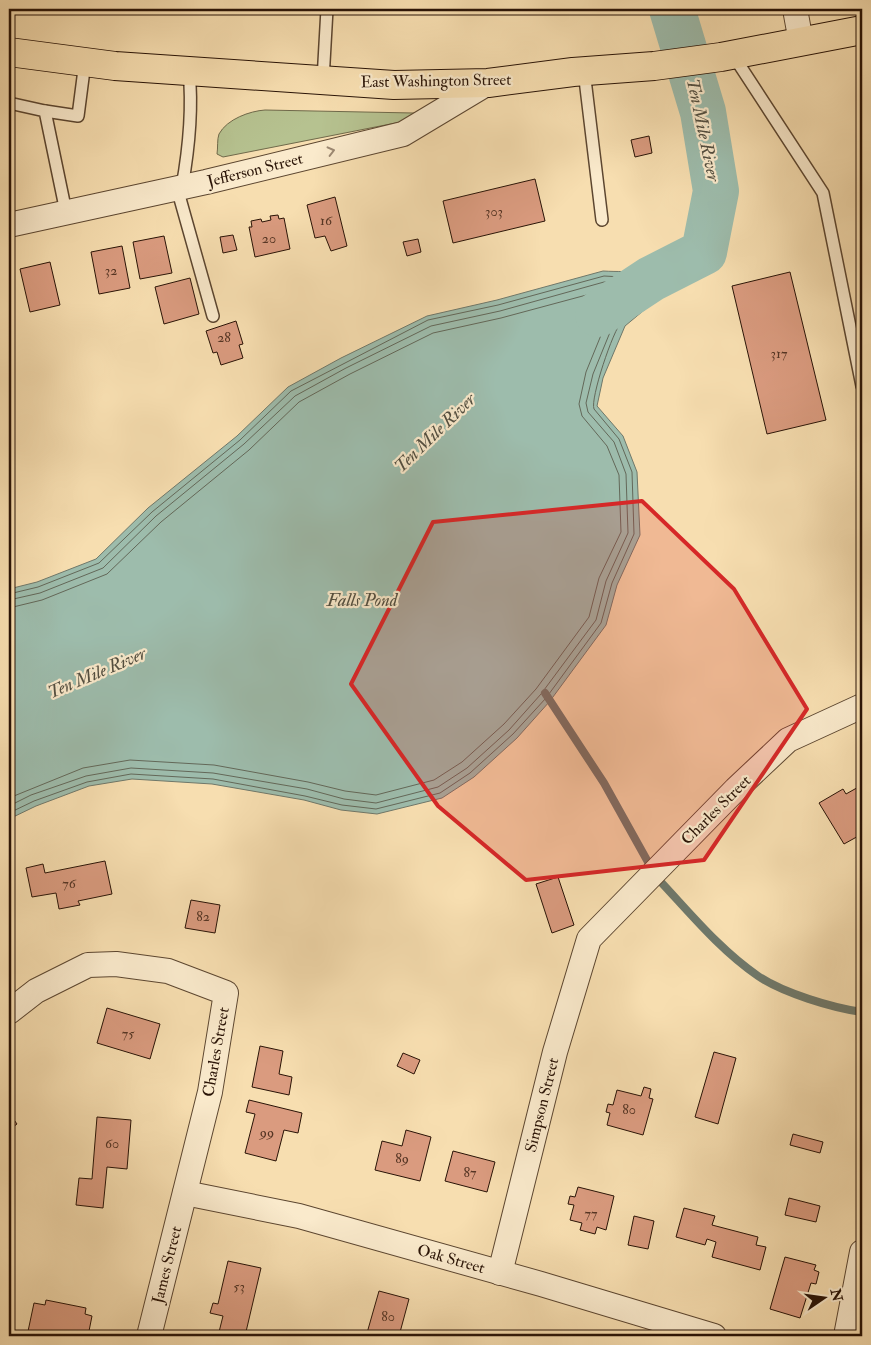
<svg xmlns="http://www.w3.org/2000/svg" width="871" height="1345" font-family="'IM FELL Double Pica',serif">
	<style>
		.green { fill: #b6c290; stroke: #706a4b }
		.water { fill: #9dbcac; stroke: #6f786a }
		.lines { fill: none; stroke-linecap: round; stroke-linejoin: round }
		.shore { stroke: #636859; stroke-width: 1 }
		.stream { stroke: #6f786a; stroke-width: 8 }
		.river { stroke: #9dbcac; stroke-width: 46 }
		.building { fill: #da9b7f; stroke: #291306 }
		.service-casing { stroke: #5c4630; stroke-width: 14 }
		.minor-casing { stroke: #5c4630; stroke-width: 26 }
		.primary-casing { stroke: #291306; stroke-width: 30 }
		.service { stroke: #faeacc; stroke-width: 11 }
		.minor { stroke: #faeacc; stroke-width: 24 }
		.primary { stroke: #f7deb0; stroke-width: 28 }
		.oneway { stroke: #9c8973 }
		.marked { fill: #d62828; fill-opacity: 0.2; stroke: #d62828; stroke-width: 4; stroke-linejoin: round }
		.labels { text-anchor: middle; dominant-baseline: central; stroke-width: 4.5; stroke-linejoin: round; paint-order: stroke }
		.number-label { font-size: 14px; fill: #553524 }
		.street-label { font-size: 16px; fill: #291306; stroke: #faeacc }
		.water-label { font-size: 18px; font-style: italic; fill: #524e40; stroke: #faeacc }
	</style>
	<rect width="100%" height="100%" fill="#f7deb0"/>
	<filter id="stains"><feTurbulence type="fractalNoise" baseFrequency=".004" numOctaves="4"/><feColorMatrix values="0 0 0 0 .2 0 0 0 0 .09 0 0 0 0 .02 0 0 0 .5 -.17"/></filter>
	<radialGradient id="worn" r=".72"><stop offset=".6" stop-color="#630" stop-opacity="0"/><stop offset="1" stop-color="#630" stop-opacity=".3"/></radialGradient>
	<path class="green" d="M265,110L413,113H417L416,119L223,157L217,154C218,148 217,139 219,134C227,119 250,111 265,110Z"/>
	<path class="water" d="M603,271C635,273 644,266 661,296L625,326L603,378L597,406L623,436L637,472L640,535L617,585L606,625L550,701L517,738L474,777L442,798L377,814L341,810L304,800L212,784L132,779L89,786L36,806L9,819V589L37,582L96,559L148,508L237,436L288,387L341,358L427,316L497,300Z"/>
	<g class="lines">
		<g class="shore">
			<path d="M9,594L38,587L99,563L152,512L240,440L291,391L428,320L498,305L604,276L640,278L648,283L653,293C649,305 630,312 622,321C613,330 590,399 594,409L619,439L632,472L634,534L612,583L601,623L546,698L513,734L470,773L440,793L376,809L342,805L305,796L213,779L131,774L87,782L34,801L9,813"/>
			<path d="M9,600L40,593L103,568L156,516L244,444L295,396L346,368L431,326L500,311L604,282L638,284L645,292L615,320L593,374L586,403L588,412L614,442L626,474L628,533L606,581L596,620L541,694L509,730L467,768L438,787L376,803L344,799L307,789L213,773L131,768L86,776L31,795L9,806"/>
			<path d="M9,608L42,600L107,574L161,522L249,450L299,402L350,374L433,333L501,318L605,290L633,292L632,295L608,318L586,372L579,404L582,416L607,446L619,475L621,532L599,578L589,617L536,689L504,724L462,762L434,780L376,795L345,791L308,782L214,765L130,760L83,768L9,798"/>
		</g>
		<g class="stream">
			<path d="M545,693L604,783L648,862"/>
			<path d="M659,880C690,913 720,950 758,976C783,993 833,1008 862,1012"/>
		</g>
		<path class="river" d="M598,314L651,279L704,252L716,191L703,112L672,9"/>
	</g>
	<g class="building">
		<path d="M649,136L652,153L635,157L631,140Z"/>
		<path d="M535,179L545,221L453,243L443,201Z"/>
		<path d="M335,197L347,246L331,251L325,236L315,238L307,205Z"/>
		<path d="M278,215L279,219L284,218L290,249L255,257L249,227H252L251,221L261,219L262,222L271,220L270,216Z"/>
		<path d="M233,235L237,250L223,253L220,237Z"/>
		<path d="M164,236L172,273L140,279L133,242Z"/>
		<path d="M418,239L421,252L407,256L403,242Z"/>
		<path d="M122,246L130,288L99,294L91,252Z"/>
		<path d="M50,262L60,305L30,312L20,269Z"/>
		<path d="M790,272L826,420L767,434L732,286Z"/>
		<path d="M190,278L199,314L164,324L155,287Z"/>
		<path d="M236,321L243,344L239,345L243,358L221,365L217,352L213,353L206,331Z"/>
		<path d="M862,785V815L859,817L862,822V834L844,844L819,803L843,789L846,794Z"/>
		<path d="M105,861L112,894L78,901L80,905L59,909L56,893L32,897L26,868L43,864L45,873Z"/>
		<path d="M558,877L574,925L552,933L536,884Z"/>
		<path d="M191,900L220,905L215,933L185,928Z"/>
		<path d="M107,1008L160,1024L150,1059L97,1043Z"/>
		<path d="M260,1046L283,1051L279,1074L292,1077L289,1095L252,1087Z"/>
		<path d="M714,1052L736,1058L718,1124L695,1117Z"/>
		<path d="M403,1053L420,1060L414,1074L397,1066Z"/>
		<path d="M644,1087L651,1089L649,1098L653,1099L643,1135L607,1125L610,1113L606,1112L608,1104L613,1105L617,1090L641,1096Z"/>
		<path d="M249,1100L302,1113L298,1133L284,1130L276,1161L245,1153L255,1114L246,1112Z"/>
		<path d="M9,1113L17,1124L9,1130Z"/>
		<path d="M97,1117L131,1120L127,1169L107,1167L103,1208L76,1205L79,1178L92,1179Z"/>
		<path d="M406,1130L431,1137L420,1181L375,1170L382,1141L402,1146Z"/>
		<path d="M793,1134L823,1142L820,1153L790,1145Z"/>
		<path d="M453,1151L495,1162L487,1192L445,1181Z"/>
		<path d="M578,1187L614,1196L606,1230L597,1227L595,1234L580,1230L582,1223L570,1220L574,1205L568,1204L570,1196L575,1197Z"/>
		<path d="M789,1198L820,1206L816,1222L785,1215Z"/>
		<path d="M684,1208L715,1216L712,1225L758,1237L756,1245L766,1247L760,1270L712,1257L716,1242L707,1239L705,1245L676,1237Z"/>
		<path d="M634,1216L654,1221L648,1249L628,1245Z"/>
		<path d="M785,1257L816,1265L814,1270L819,1272L816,1284L811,1283L800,1318L770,1309Z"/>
		<path d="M228,1261L261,1268L245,1336H218L223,1316L210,1313L213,1303L218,1304Z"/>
		<path d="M379,1291L409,1299L399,1336H377L367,1333Z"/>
		<path d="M46,1300L86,1308L85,1314L92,1316L88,1336H27L34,1303L45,1305Z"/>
	</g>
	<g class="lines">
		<defs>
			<g id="service">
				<path d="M733,55L823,193L862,386"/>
				<path d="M584,71L602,220"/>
				<path d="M323,80L327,9"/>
				<path d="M9,103L45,111L66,212"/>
				<path d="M45,111L78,116L85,62"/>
				<path d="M182,187C189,148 193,111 189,71"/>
				<path d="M177,188L213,316"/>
			</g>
			<g id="minor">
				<path d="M795,9L801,42"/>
				<path d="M9,225L206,182L403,134L488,83"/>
				<path d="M9,1012L36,991L88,965L116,964L168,971L226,993L210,1092L149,1336"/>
				<path d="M185,1193L299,1216L541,1284L714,1336"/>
				<path d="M500,1273L555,1052L589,939L736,789L788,740L862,706"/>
				<path d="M846,1336L862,1252"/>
			</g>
			<path id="primary" d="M9,52L115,66L394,85L488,83L573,72L654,66L721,57L862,30"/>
		</defs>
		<use href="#service" class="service-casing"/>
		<use href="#minor" class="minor-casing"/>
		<use href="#primary" class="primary-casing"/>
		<use href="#service" class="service"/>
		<use href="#minor" class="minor"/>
		<use href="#primary" class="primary"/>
	</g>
	<defs><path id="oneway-chevron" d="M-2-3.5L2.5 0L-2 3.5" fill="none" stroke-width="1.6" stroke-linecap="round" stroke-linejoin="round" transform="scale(1.25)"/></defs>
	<use class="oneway" href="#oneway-chevron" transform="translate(331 151) rotate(-14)"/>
	<path class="marked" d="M642,501L734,589L807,709L704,860L526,880L438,806L351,684L433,522Z"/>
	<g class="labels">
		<g class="number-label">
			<text x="494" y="211">303</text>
			<text x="326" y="220">16</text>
			<text x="269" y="238">20</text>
			<text x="111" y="270">32</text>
			<text x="224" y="337">28</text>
			<text x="779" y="353">317</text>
			<text x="69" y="883">76</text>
			<text x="203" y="916">82</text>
			<text x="128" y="1033">75</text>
			<text x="629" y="1109">80</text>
			<text x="267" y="1132">99</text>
			<text x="112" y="1143">60</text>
			<text x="402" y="1158">89</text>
			<text x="470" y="1172">87</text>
			<text x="591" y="1213">77</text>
			<text x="239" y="1286">53</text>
			<text x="388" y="1316">80</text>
		</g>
		<g class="street-label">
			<text transform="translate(436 81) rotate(-1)">East Washington Street</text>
			<text transform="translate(255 170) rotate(-14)">Jefferson Street</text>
			<text transform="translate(716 810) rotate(-45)">Charles Street</text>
			<text transform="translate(216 1052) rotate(-80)">Charles Street</text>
			<text transform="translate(542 1105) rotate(-76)">Simpson Street</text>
			<text transform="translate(451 1259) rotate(16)">Oak Street</text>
			<text transform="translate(167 1265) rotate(-76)">James Street</text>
		</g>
		<g class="water-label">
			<text transform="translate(703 130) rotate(78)">Ten Mile River</text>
			<text transform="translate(435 433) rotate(-44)">Ten Mile River</text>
			<text x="362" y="600">Falls Pond</text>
			<text transform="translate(97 673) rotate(-23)">Ten Mile River</text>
		</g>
	</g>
	<rect width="871" height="1345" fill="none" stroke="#f7deb0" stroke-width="30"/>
	<rect x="10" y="10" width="851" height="1325" fill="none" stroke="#291306" stroke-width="2.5"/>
	<rect x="15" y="15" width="841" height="1315" fill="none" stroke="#291306"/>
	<g transform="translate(824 1298) rotate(77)" stroke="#faeacc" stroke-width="4" paint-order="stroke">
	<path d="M0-4L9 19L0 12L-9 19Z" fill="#291306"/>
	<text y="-8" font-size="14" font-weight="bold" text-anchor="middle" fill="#291306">N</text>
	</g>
	<rect width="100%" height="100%" filter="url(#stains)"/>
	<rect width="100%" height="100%" fill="url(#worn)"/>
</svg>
